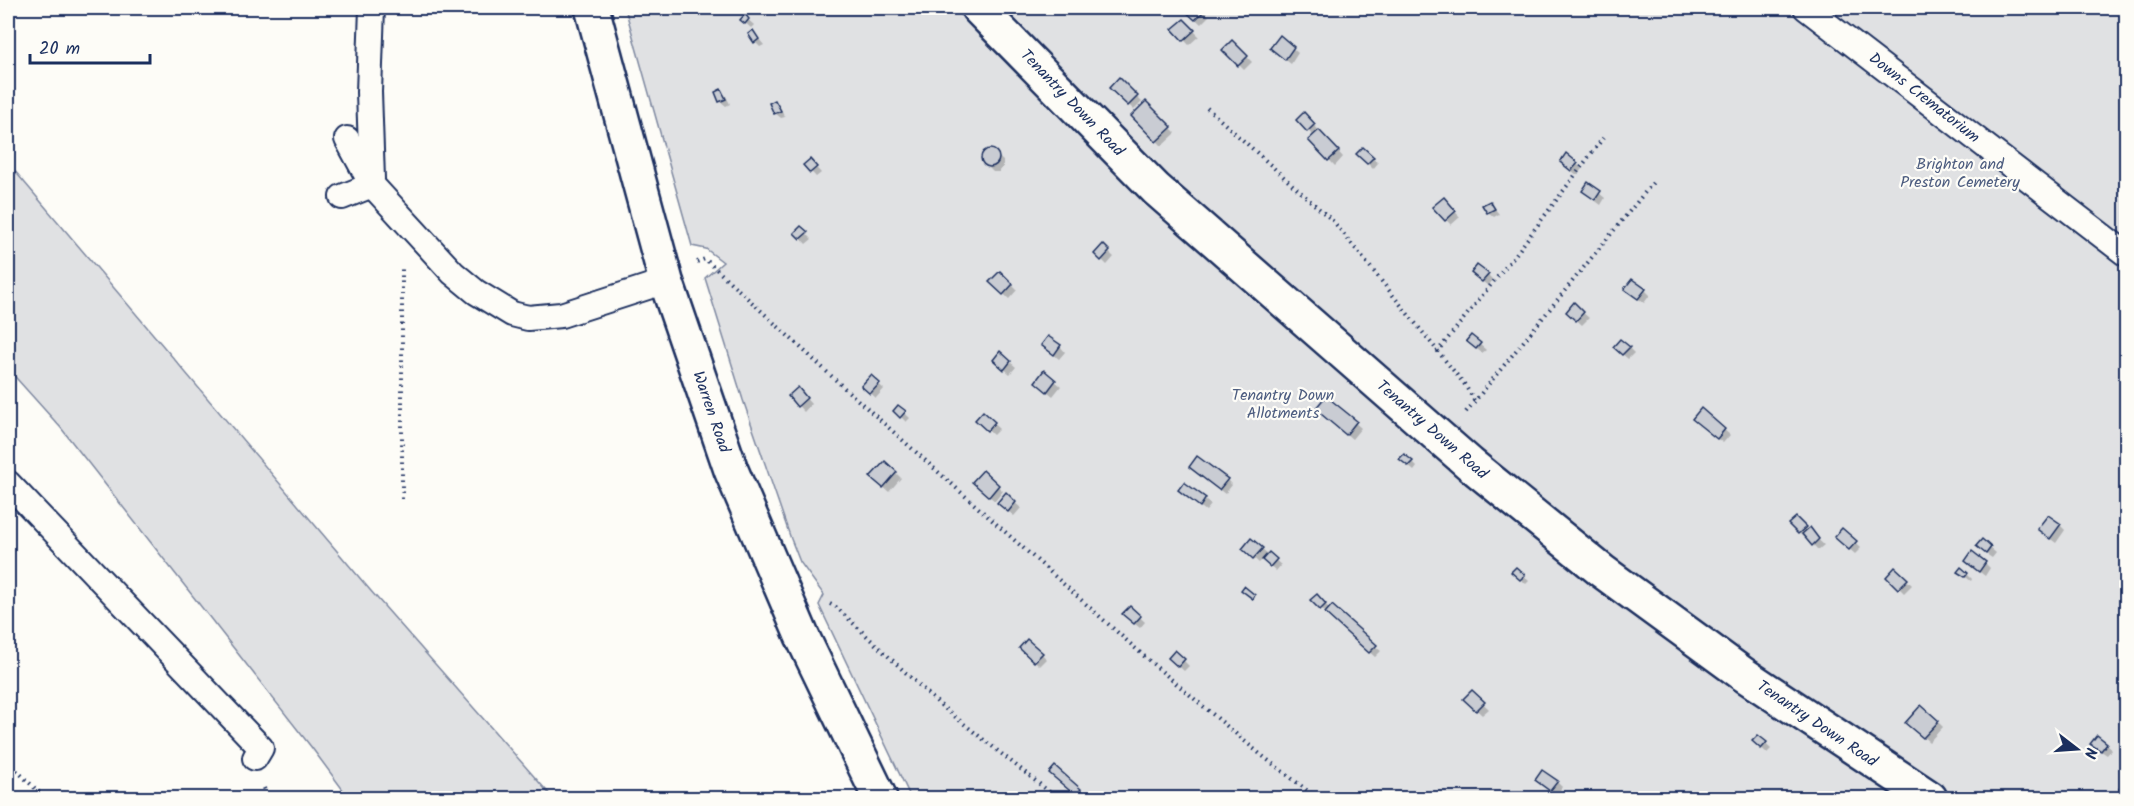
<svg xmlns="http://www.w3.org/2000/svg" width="2134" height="806" font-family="Kalam,sans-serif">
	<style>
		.green { fill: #e0e1e3; stroke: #7e88a0; stroke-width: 1.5 }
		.shadow { fill: #0003 }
		.building { fill: #c9ccd3; stroke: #1b2f5e; stroke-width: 1.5 }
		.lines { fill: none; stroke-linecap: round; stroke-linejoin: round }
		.service-casing { stroke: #1b2f5e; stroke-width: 28 }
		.minor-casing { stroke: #1b2f5e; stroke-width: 38 }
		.tertiary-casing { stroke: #1b2f5e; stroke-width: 38 }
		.path { stroke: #1b2f5e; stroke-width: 4; stroke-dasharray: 1.5 4.5; stroke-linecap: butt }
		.service { stroke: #fdfcf7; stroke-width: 24 }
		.minor { stroke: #fdfcf7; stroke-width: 33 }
		.tertiary { stroke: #fdfcf7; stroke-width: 33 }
		.labels { text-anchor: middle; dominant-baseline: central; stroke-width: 4.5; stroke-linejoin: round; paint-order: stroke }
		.street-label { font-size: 16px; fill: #1b2f5e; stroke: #fdfcf7 }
		.park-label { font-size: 16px; fill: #4c5c7f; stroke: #fdfcf7 }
	</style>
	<rect width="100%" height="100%" fill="#fdfcf7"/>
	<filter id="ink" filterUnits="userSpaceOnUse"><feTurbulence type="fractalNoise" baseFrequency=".0167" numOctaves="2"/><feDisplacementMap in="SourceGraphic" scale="12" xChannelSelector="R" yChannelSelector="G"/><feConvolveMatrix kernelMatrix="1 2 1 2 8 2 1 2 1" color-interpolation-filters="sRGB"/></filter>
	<g filter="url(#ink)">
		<g class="green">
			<path d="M625,8H2126V798H911L819,605L824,595L800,562L791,539L743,400L705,278L723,262L706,249L692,246Z"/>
			<path d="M8,163L370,590L553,798H349L312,748L61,428L8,369Z"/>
		</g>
		<g class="shadow">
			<path d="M1184,8H1200L1209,16L1201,24Z"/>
			<path d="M745,17L754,25L751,28L742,20Z"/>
			<path d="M1184,21L1199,36L1189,45L1174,29Z"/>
			<path d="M753,32L764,45L760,47L755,42Z"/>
			<path d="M1280,37L1298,53L1291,64L1277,53Z"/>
			<path d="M1232,42L1252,62L1244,70L1224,50Z"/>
			<path d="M1119,80L1142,102L1134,110L1111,88Z"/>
			<path d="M721,91L726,96L730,104L726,106L720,101Z"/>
			<path d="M775,102L780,107L785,117L781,118L775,113Z"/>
			<path d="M1146,103L1176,133L1162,146L1133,116Z"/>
			<path d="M1304,114L1343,157L1335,166L1310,140L1314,137L1298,120Z"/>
			<path d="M1363,149L1378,163L1373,169L1358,154Z"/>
			<path d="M986,151H992L1003,161V167L999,172H993L983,162L982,156Z"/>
			<path d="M810,161L821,173L816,177L805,165Z"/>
			<path d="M1577,164L1582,169L1577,175L1567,167Z"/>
			<path d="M1588,184L1605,198L1601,205L1589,196Z"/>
			<path d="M1444,199L1460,217L1451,225L1434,207Z"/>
			<path d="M1490,203L1499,214L1494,217L1488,212Z"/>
			<path d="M801,228L812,239L806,244L796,233Z"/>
			<path d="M1103,247L1114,257L1107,265L1096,254Z"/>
			<path d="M1000,273L1017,290L1009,299L991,282Z"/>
			<path d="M1488,275L1493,280L1488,286L1478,278Z"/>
			<path d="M1645,290L1650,295L1644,303L1632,294Z"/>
			<path d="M1574,305L1589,318L1582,325L1568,312Z"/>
			<path d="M1471,337L1486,350L1482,353L1473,346Z"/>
			<path d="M1060,346L1065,352L1059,359L1048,350Z"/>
			<path d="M1629,348L1634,353L1628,359L1620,352Z"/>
			<path d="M1010,362L1016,367L1010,374L1000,365Z"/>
			<path d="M1044,372L1061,386L1053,396L1042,387Z"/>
			<path d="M871,377L884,389L876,398L863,386Z"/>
			<path d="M803,395L811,404L804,412L790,397Z"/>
			<path d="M1327,398L1361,428L1352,439L1323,414Z"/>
			<path d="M898,407L910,418L906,422L895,411Z"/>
			<path d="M1701,410L1730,435L1723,443L1699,424Z"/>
			<path d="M983,414L999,429L993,435L977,420Z"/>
			<path d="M1412,462L1417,467L1414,471L1406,464Z"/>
			<path d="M983,472L1003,491L995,501L979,488Z"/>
			<path d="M1196,472L1227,480L1232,485L1225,494Z"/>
			<path d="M896,473L901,478L889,492L872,477Z"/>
			<path d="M1185,484L1211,505L1206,511L1185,495Z"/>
			<path d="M1006,495L1021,508L1014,516L1004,508Z"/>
			<path d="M1796,519L1824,545L1818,550L1806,537L1804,538L1790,524Z"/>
			<path d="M2060,525L2065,530L2056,543L2044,534Z"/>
			<path d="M1842,530L1861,548L1855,554L1836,537Z"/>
			<path d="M1982,541L1996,553L1992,558L1983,552Z"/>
			<path d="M1244,549H1262L1281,565L1276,571L1263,559L1259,563Z"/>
			<path d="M1985,563L1990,568L1985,576L1972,566Z"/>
			<path d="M1516,569L1529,581L1526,584L1513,572Z"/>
			<path d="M1895,569L1912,585L1904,593L1888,577Z"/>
			<path d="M1959,572L1967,574L1972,579L1971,581Z"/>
			<path d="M1317,596L1330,609L1381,651L1375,657L1312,600Z"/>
			<path d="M1130,608L1145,622L1140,628L1129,619Z"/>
			<path d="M1028,641L1047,659L1040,666L1021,648Z"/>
			<path d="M1175,652L1189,666L1184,671L1170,658Z"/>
			<path d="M1472,693L1489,709L1482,715L1465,699Z"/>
			<path d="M1938,722L1943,727L1929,742L1913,728Z"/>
			<path d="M1758,737L1771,749L1767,753L1759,746Z"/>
			<path d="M2097,737L2112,749L2107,755L2098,749Z"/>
			<path d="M1055,768L1085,796L1083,798H1080L1057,778Z"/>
			<path d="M1537,780L1557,782L1562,787L1556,796Z"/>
		</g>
		<g class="building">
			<path d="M1182,8H1202L1205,10L1195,20Z"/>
			<path d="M745,14L749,19L745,24L740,20Z"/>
			<path d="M1184,19L1195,30L1183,41L1172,29Z"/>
			<path d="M753,30L759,39L754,43L748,34Z"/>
			<path d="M1280,35L1294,47L1285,60L1270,48Z"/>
			<path d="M1232,40L1248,56L1238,66L1222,50Z"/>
			<path d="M1119,77L1138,96L1128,106L1109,88Z"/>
			<path d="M721,89L726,99L719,102L715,92Z"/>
			<path d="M775,100L781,111L774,114L769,103Z"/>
			<path d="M1146,101L1172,127L1156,142L1131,116Z"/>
			<path d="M1304,112L1315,124L1307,132L1296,120Z"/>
			<path d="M1319,130L1339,151L1328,161L1308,140Z"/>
			<path d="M1363,147L1374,157L1367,164L1356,154Z"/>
			<circle cx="990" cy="158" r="9"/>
			<path d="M1566,153L1578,163L1571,171L1560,162Z"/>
			<path d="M810,159L817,167L810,173L803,165Z"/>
			<path d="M1588,182L1601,191L1595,200L1582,191Z"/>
			<path d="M1444,197L1456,211L1445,221L1432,207Z"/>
			<path d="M1490,201L1495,209L1487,213L1482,205Z"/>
			<path d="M801,226L808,232L800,239L794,233Z"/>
			<path d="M1103,244L1110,251L1101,261L1094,254Z"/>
			<path d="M1477,265L1489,274L1482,282L1471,273Z"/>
			<path d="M1000,271L1013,284L1003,295L989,282Z"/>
			<path d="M1632,279L1646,289L1638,299L1624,289Z"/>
			<path d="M1574,302L1584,312L1576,321L1566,312Z"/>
			<path d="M1471,335L1481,343L1476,349L1466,341Z"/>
			<path d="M1048,336L1061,345L1054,355L1041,345Z"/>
			<path d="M1620,339L1630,347L1622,355L1613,347Z"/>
			<path d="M1000,351L1011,361L1004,370L993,360Z"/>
			<path d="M1044,370L1056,380L1047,392L1035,382Z"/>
			<path d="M871,375L880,383L870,394L861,386Z"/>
			<path d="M798,387L807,398L797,407L788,396Z"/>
			<path d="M1326,396L1357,421L1346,435L1315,409Z"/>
			<path d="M898,405L906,411L900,418L893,411Z"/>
			<path d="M1701,408L1725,429L1717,439L1692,419Z"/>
			<path d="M983,411L995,422L987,431L975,420Z"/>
			<path d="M1404,454L1413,461L1408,466L1399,459Z"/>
			<path d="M1197,456L1228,479L1219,490L1189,467Z"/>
			<path d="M885,461L897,472L883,488L870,477Z"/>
			<path d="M983,470L999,485L989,497L972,482Z"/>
			<path d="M1184,482L1206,498L1200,507L1178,490Z"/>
			<path d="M1006,492L1016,502L1008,512L997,503Z"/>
			<path d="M2048,515L2061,524L2050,539L2037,529Z"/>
			<path d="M1796,517L1806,527L1798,534L1788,524Z"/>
			<path d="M1810,527L1819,539L1812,546L1802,534Z"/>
			<path d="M1842,528L1857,541L1849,550L1834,537Z"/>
			<path d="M1251,538L1263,548L1253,559L1242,549Z"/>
			<path d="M1982,539L1991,547L1986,554L1976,546Z"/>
			<path d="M1972,551L1986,562L1979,572L1965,561Z"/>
			<path d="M1269,552L1277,559L1270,567L1262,560Z"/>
			<path d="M1516,567L1525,575L1520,580L1511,572Z"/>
			<path d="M1895,567L1908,579L1898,589L1886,577Z"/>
			<path d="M1961,567L1968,573L1965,577L1957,572Z"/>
			<path d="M1244,586L1255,595L1253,599L1241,590Z"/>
			<path d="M1317,594L1326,604L1320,610L1310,600Z"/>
			<path d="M1332,605L1377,645L1369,653L1325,613Z"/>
			<path d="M1130,606L1141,616L1134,624L1122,614Z"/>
			<path d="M1027,639L1043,653L1034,662L1019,648Z"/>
			<path d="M1175,650L1185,659L1178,667L1168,658Z"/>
			<path d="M1472,690L1485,702L1476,711L1463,699Z"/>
			<path d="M1921,705L1939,721L1923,738L1905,723Z"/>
			<path d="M1758,735L1767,742L1761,749L1752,741Z"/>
			<path d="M2097,735L2107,743L2101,751L2090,744Z"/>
			<path d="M1055,766L1081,789L1076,796L1049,773Z"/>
			<path d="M1542,770L1558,781L1550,791L1535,780Z"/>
			<path d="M2126,780V795L2119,789Z"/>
		</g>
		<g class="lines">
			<defs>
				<g id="service">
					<path d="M372,8L369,92L372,179"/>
					<path d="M1806,8L2126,254"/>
					<path d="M347,139L372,185L453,273L476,292L512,314L528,318L561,315L666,281"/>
					<path d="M342,197L372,185"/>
					<path d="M8,483L261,748L255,758"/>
				</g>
				<path id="minor" d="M978,8L1156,189L1470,464L1602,571L1743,674L1930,798"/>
				<path id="tertiary" d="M592,8L666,281L731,470L802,636L880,798"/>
			</defs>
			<use href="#service" class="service-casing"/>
			<use href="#minor" class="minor-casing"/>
			<use href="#tertiary" class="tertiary-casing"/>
			<g class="path">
				<path d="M1207,108L1334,222L1465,385L1475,402"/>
				<path d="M697,262L705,259L716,269L840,384L1153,664L1260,754L1317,798"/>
				<path d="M1437,352L1519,250L1603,138"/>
				<path d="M1466,412L1655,180"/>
				<path d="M402,499V266"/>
				<path d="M830,604L836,607L939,704L1057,798"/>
				<path d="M8,762L45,798"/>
				<path d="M264,788L268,798"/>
				<path d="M314,798V796"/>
			</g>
			<use href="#service" class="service"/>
			<use href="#minor" class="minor"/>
			<use href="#tertiary" class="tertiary"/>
		</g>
	</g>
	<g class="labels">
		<g class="street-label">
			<text transform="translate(1924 98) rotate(38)">Downs Crematorium</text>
			<text transform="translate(1072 103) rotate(46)">Tenantry Down Road</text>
			<text transform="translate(711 412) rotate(71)">Warren Road</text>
			<text transform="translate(1432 430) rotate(41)">Tenantry Down Road</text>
			<text transform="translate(1817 724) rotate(34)">Tenantry Down Road</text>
		</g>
		<g class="park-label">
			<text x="1960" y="164">Brighton and<tspan x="1960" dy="18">Preston Cemetery</tspan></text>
			<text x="1283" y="395">Tenantry Down<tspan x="1283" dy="18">Allotments</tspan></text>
		</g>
	</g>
	<rect width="2134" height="806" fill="none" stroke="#fdfcf7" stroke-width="30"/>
	<rect x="15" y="15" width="2104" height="776" fill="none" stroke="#1b2f5e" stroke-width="2" filter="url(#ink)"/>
	<g transform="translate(2077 749) rotate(107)" stroke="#fdfcf7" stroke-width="4.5" paint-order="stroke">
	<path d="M0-4.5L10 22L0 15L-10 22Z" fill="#1b2f5e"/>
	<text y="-9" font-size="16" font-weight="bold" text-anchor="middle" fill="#1b2f5e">N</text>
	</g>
	<path d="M30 54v9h120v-9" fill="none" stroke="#1b2f5e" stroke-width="3"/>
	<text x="39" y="54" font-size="18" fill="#1b2f5e" stroke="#fdfcf7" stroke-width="4.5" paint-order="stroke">20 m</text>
</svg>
